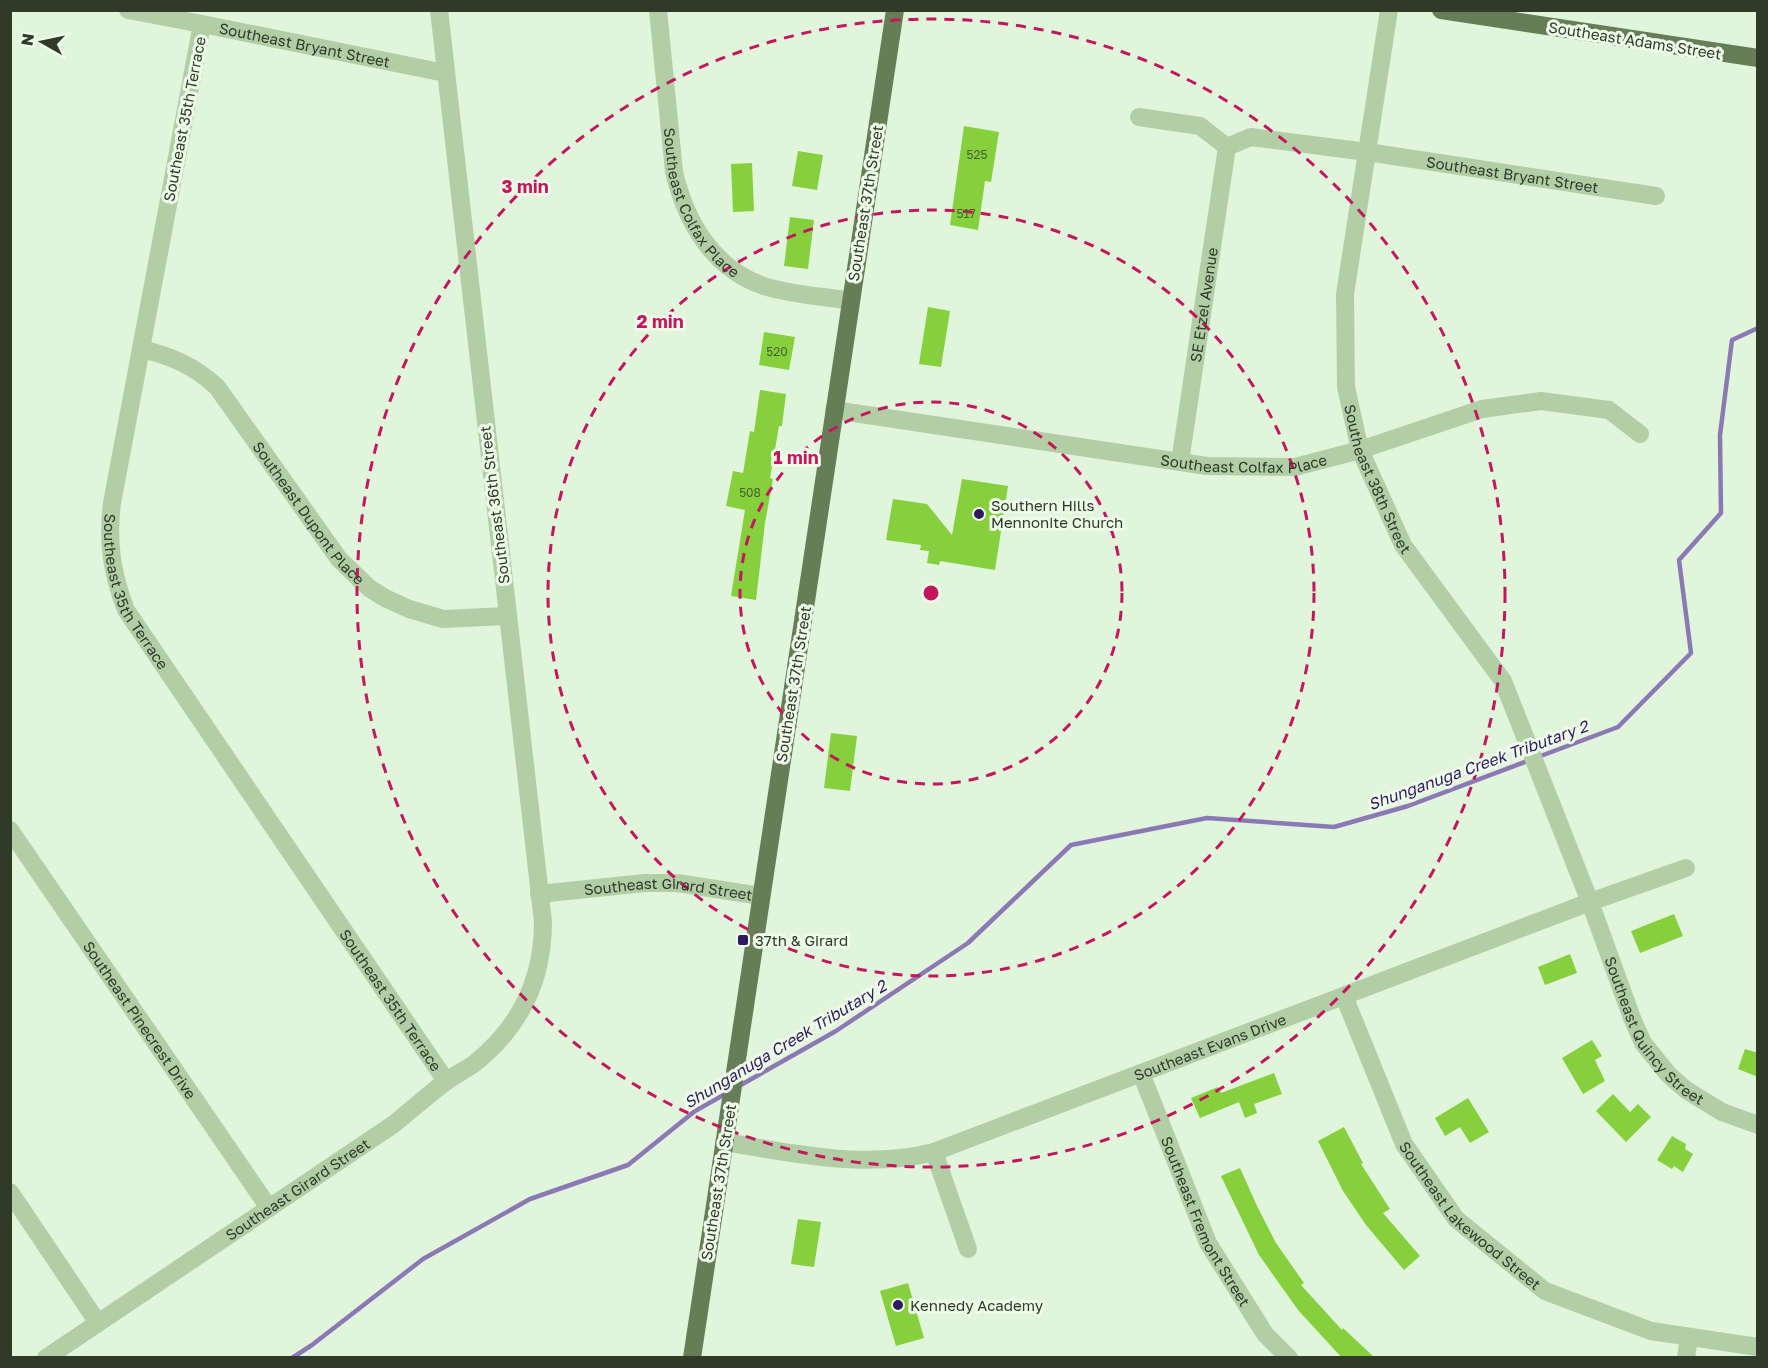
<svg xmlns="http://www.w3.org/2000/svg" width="1768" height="1368" font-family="'Golos Text',sans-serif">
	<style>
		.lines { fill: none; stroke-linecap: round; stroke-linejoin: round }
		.stream { stroke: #8b79b4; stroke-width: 4.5 }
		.building { fill: #86d03e }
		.minor { stroke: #b2cea7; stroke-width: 18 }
		.major { stroke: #677d58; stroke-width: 18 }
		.ring { fill: none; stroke: #c2185b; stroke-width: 3; stroke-dasharray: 10 8 }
		.poi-dot { fill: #31195f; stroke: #edfbe9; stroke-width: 2 }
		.labels { text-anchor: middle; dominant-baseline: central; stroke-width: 6; stroke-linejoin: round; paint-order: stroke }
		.number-label { font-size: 12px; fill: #45602e }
		.street-label { font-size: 15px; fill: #2f3a28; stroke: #edfbe9 }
		.poi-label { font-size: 15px; fill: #2f3a28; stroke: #edfbe9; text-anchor: start }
		.water-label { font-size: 16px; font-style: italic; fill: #31195f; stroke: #edfbe9 }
		.centre { fill: #c2185b; stroke: #edfbe9; stroke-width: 3 }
		.ring-label { font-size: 18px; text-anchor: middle; font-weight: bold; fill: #c2185b; stroke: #edfbe9; stroke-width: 6; stroke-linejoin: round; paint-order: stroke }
	</style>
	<rect width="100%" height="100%" fill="#e1f4dc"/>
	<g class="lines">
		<g class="stream">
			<path d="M1538,757L1618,727L1691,653L1679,560L1721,513L1720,435L1732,340L1758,328"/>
			<path d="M739,1086L836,1031L968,943L1071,845L1207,818L1334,827L1408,806L1530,760"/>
			<path d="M292,1358L312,1345L423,1259L530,1199L628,1165L695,1111L727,1093"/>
		</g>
	</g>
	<g class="building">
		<path d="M964,126L999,132L991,182L985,181L978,230L950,225Z"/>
		<path d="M798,151L823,155L817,190L792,186Z"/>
		<path d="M752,163L754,211L733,212L731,164Z"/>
		<path d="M790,217L814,220L808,269L784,266Z"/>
		<path d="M928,307L950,311L941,367L919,364Z"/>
		<path d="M764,332L795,337L789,370L759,365Z"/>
		<path d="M760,390L786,394L782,426H779L770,478L773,479L765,523L756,600L731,596L745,510L726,506L733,471L743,473L750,431L754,432Z"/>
		<path d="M962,479L1008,486L995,570L940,561L939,565L927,563L929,551L920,550L921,545L886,540L893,499L927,504L952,535Z"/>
		<path d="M831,733L857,736L850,791L824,788Z"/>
		<path d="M1674,914L1683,936L1640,953L1631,931Z"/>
		<path d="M1570,954L1577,973L1545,985L1538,967Z"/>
		<path d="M1592,1040L1602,1056L1595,1060L1605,1081L1583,1094L1562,1058Z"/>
		<path d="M1745,1049L1758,1053V1077L1738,1069Z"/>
		<path d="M1274,1073L1282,1094L1254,1104L1257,1113L1245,1118L1239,1102L1200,1118L1191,1098L1218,1087L1221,1093Z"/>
		<path d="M1613,1094L1630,1112L1638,1104L1651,1117L1626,1142L1596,1111Z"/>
		<path d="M1468,1098L1489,1132L1470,1143L1460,1127L1445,1136L1435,1118Z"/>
		<path d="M1344,1127L1363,1163L1361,1164L1390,1209L1383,1213L1420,1256L1404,1270L1366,1225L1343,1191L1318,1141Z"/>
		<path d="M1672,1136L1686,1144L1685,1149L1693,1154L1683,1172L1674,1166L1672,1169L1657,1160Z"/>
		<path d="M1240,1168L1258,1208L1276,1243L1304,1283L1301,1285L1342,1330L1343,1328L1375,1358H1342L1298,1310L1259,1255L1221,1176Z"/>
		<path d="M798,1219L821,1222L814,1267L791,1264Z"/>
		<path d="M908,1283L924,1338L896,1346L880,1291Z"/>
	</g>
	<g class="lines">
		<g class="minor">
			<path id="s1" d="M128,10L202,24L445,73"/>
			<path id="s2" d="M658,10L674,172C686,222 713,269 764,286C791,295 823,296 851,301"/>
			<path id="s3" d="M1389,10L1345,294L1346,387L1360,450L1403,545L1503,681L1590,902L1632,1018L1643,1043L1668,1074L1686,1090L1722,1112L1758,1125"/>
			<path id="s4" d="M202,24L112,503C107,542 112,574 126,610L446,1081"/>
			<path d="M1139,117L1200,126L1227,147"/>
			<path id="s5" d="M1227,147L1251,137L1367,152L1656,196"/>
			<path id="s6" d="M141,349C172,356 194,366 217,387L339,559L369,588L385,598L409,609L443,619L507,616"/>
			<path id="s7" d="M834,410L1207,466L1295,467L1360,450L1482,409L1541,401L1609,410L1640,434"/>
			<path id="s8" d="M1180,462L1227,147"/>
			<path id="s9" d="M10,830L269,1208"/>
			<path id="s10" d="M539,894L645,883H677L761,896"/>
			<path id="s11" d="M1344,996L1404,1144L1456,1219L1545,1291L1651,1331L1758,1347"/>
			<path id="s12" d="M1141,1073L1208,1243L1265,1334L1289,1358"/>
			<path id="s13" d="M724,1142C794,1153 864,1170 934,1152L1590,902L1686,868"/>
			<path d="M934,1152L968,1249"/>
			<path d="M10,1192L98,1323"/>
			<path id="s14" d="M46,1358L394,1124C411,1110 427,1096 444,1083C454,1075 466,1070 475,1063C520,1027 543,979 543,922L439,10"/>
			<path d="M1686,1358L1689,1337"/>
		</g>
		<g class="major">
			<path d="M1441,10L1758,58"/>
			<path d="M692,1358L895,10"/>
		</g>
	</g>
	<g class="ring">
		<circle cx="931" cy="593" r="191"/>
		<circle cx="931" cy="593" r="383"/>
		<circle cx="931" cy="593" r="574"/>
	</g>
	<g class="poi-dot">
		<circle cx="979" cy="514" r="6"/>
		<rect x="737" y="934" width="12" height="12" rx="3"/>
		<circle cx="898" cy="1305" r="6"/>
	</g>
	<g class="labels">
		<g class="number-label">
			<text x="977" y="154">525</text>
			<text x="966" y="213">517</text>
			<text x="777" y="351">520</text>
			<text x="750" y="492">508</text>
		</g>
		<g class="street-label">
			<text transform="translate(1635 40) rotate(9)">Southeast Adams Street</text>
			<text stroke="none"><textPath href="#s1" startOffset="180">Southeast Bryant Street</textPath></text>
			<text transform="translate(184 119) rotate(-79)">Southeast 35th Terrace</text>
			<text stroke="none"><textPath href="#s5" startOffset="290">Southeast Bryant Street</textPath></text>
			<text stroke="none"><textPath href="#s2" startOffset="202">Southeast Colfax Place</textPath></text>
			<text transform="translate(865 203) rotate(-81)">Southeast 37th Street</text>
			<text stroke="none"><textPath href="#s8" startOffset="159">SE Etzel Avenue</textPath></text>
			<text stroke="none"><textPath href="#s7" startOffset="414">Southeast Colfax Place</textPath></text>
			<text stroke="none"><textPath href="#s3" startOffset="478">Southeast 38th Street</textPath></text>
			<text transform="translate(494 505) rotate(-97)">Southeast 36th Street</text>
			<text stroke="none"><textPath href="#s6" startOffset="242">Southeast Dupont Place</textPath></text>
			<text stroke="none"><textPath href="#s4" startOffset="582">Southeast 35th Terrace</textPath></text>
			<text transform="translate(793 684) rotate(-81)">Southeast 37th Street</text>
			<text stroke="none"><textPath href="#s10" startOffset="130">Southeast Girard Street</textPath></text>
			<text stroke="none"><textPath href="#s4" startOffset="1068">Southeast 35th Terrace</textPath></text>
			<text stroke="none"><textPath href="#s9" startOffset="230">Southeast Pinecrest Drive</textPath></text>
			<text stroke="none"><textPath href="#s3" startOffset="1102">Southeast Quincy Street</textPath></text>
			<text stroke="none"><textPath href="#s13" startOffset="507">Southeast Evans Drive</textPath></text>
			<text transform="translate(718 1182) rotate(-81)">Southeast 37th Street</text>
			<text stroke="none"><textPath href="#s14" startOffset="303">Southeast Girard Street</textPath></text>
			<text stroke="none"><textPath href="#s11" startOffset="258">Southeast Lakewood Street</textPath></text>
			<text stroke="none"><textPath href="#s12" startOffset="162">Southeast Fremont Street</textPath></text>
		</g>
		<g class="poi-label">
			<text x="991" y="505">Southern Hills<tspan x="991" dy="17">Mennonite Church</tspan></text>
			<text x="755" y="940">37th &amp; Girard</text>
			<text x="910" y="1305">Kennedy Academy</text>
		</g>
		<g class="water-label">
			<text transform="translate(1478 765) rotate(-20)">Shunganuga Creek Tributary 2</text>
			<text transform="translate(785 1044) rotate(-31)">Shunganuga Creek Tributary 2</text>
		</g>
	</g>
	<circle cx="931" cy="593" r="9" class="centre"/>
	<g class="ring-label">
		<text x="525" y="193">3 min</text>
		<text x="660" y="328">2 min</text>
		<text x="796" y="464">1 min</text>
	</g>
	<rect width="1768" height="1368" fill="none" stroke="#2f3a28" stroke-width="24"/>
	<g transform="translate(42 42) rotate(279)" stroke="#edfbe9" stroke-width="4.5" paint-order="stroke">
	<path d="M0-4.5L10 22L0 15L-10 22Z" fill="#2f3a28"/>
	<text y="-9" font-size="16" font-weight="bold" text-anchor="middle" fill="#2f3a28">N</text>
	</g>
</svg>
